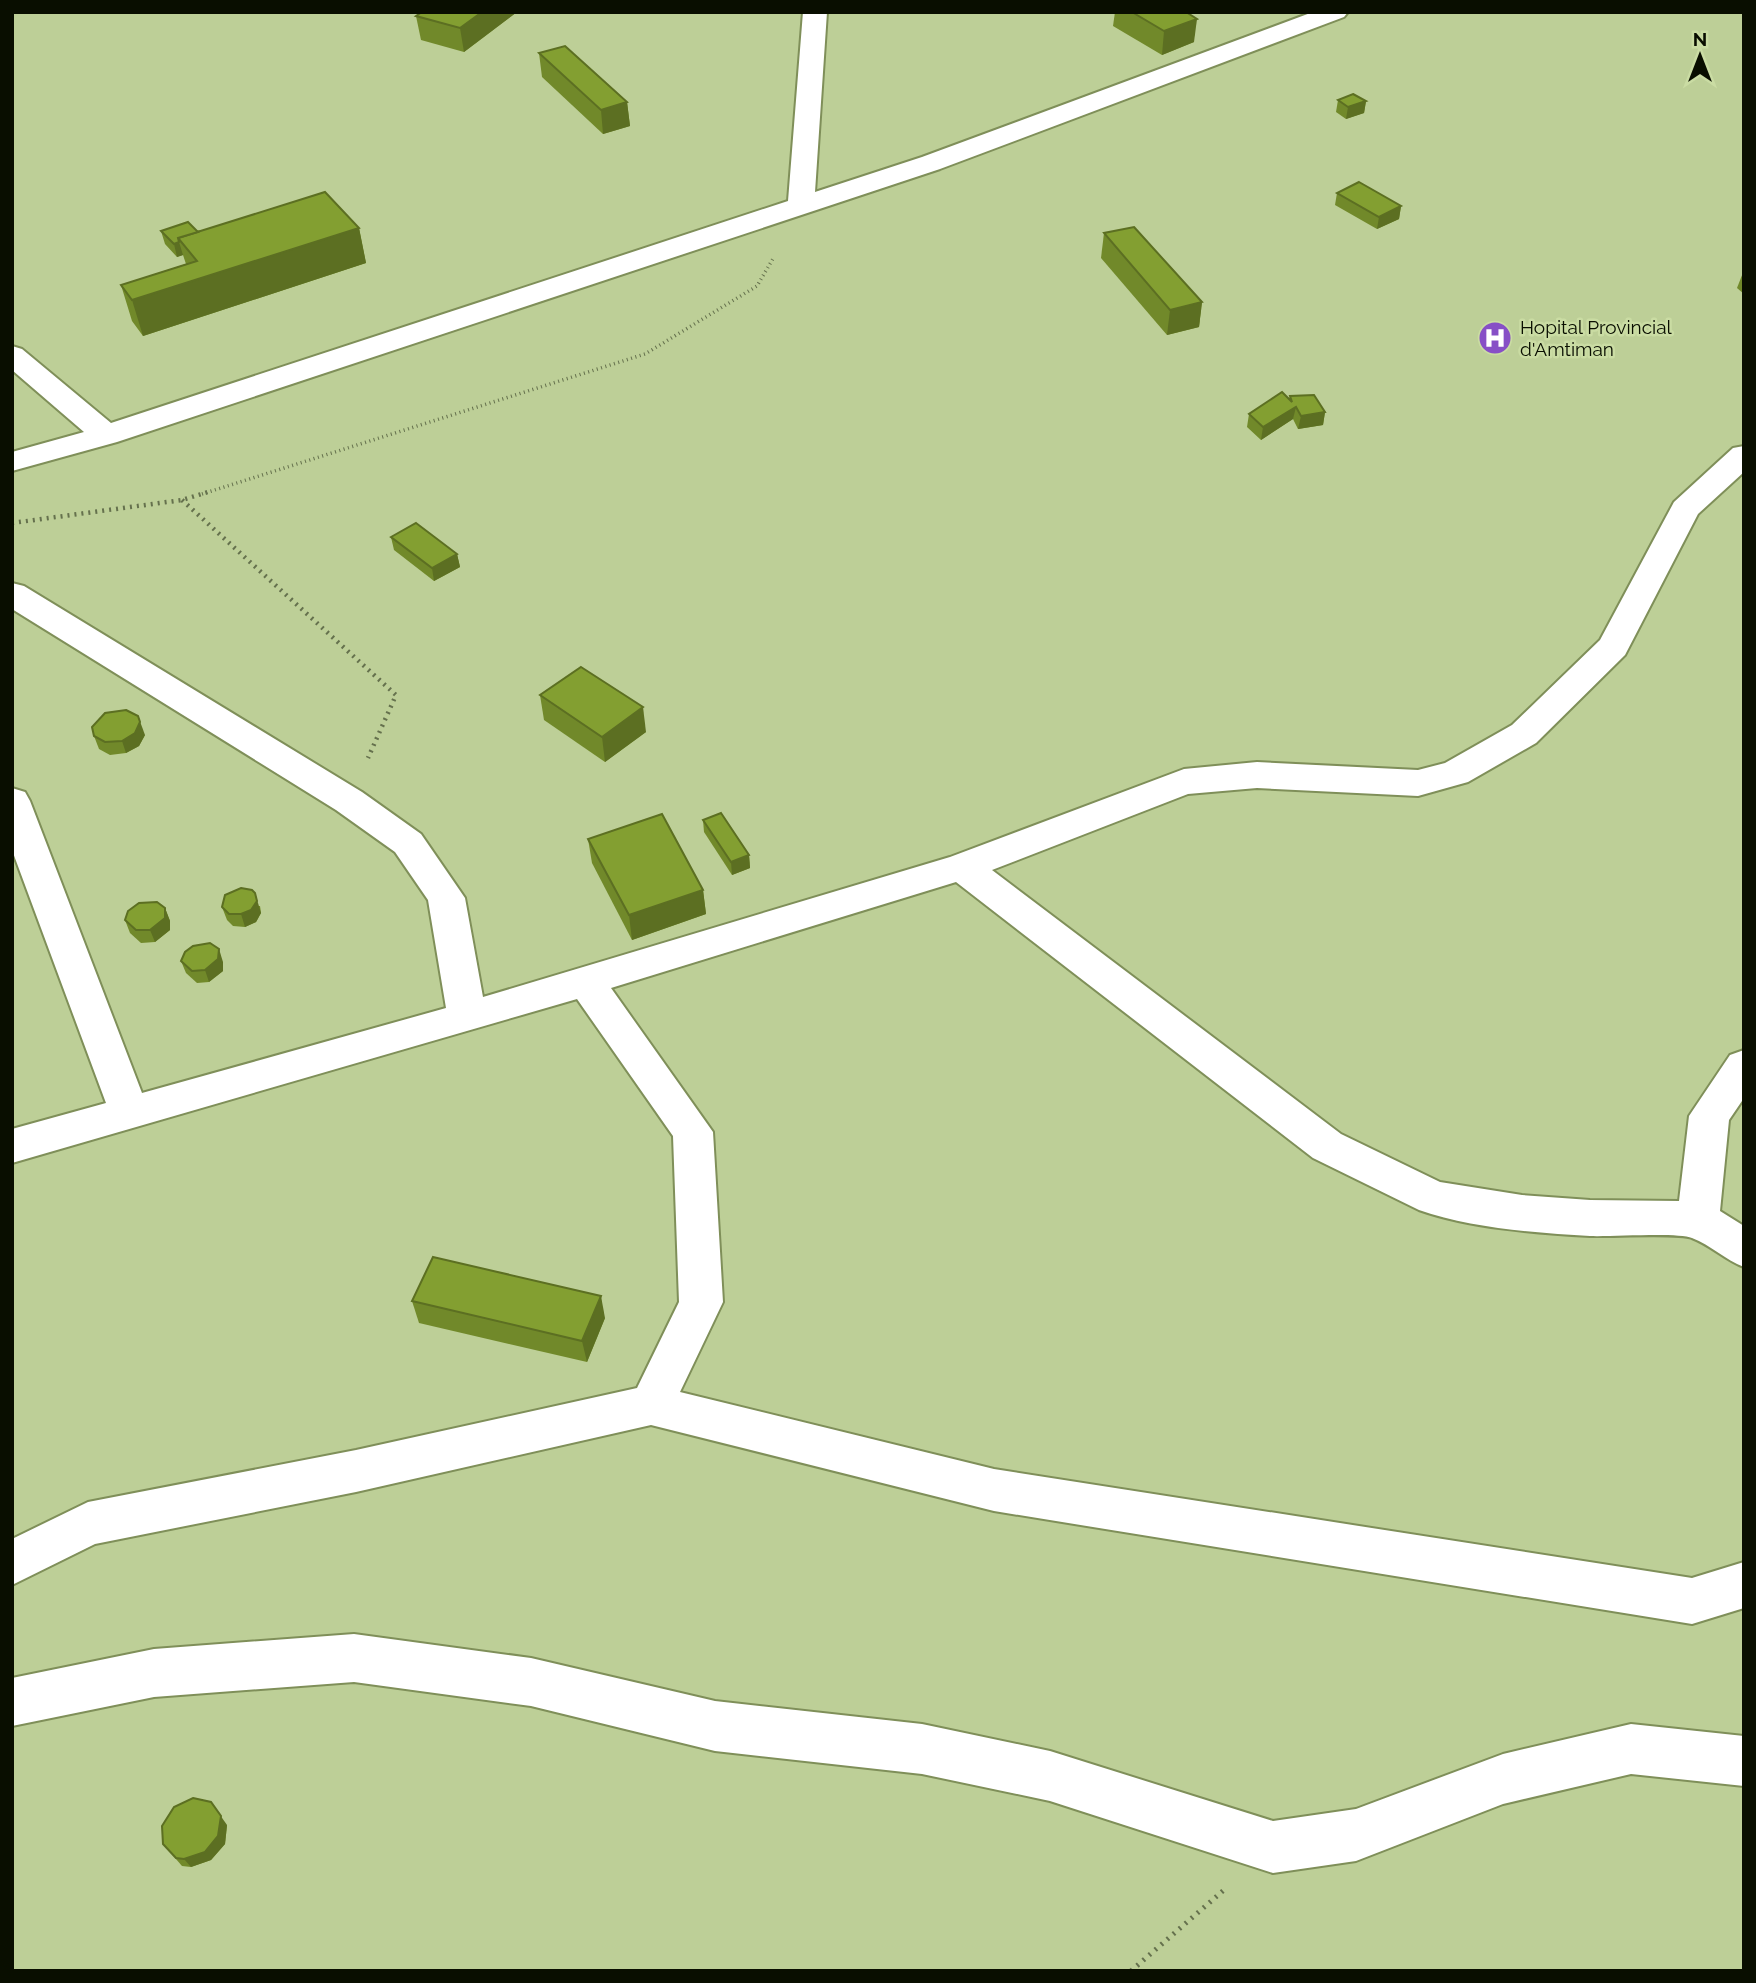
<svg xmlns="http://www.w3.org/2000/svg" width="1756" height="1983" font-family="Raleway,sans-serif">
	<style>
		.lines { fill: none; stroke-linecap: round; stroke-linejoin: round }
		.street-casing { stroke: #7f8f59; stroke-width: 4 }
		.path-far2 { stroke: #65714d; stroke-width: 3.5; stroke-dasharray: 1 3.5; stroke-linecap: butt }
		.path-far1 { stroke: #65714d; stroke-width: 4.5; stroke-dasharray: 2 5; stroke-linecap: butt }
		.path { stroke: #65714d; stroke-width: 5; stroke-dasharray: 2 6; stroke-linecap: butt }
		.street { fill: #fff; fill-rule: evenodd }
		.wall { fill: #71892a }
		.shaded-wall { fill: #5c6f22 }
		.building { fill: #839f31; stroke: #5c6f22; stroke-width: 2 }
		.labels { text-anchor: middle; dominant-baseline: central; stroke-width: 5; stroke-linejoin: round; paint-order: stroke }
		.far-poi-label { font-size: 19px; fill: #090e00; stroke: #cadca3; text-anchor: start }
	</style>
	<rect width="100%" height="100%" fill="#bdcf97"/>
	<g class="lines">
		<defs>
			<g id="street">
				<path d="M803,12H827L815,192L922,157L1313,12H1348L1344,17L940,169L117,442L12,471V452L84,432L12,370V346L22,349L111,423L788,201Z"/>
				<path d="M1744,446V472L1698,514L1625,655L1536,743L1468,782L1418,796L1257,788L1188,794L992,870L1341,1134L1440,1182L1522,1195L1590,1200L1679,1201L1689,1116L1730,1055L1744,1050V1098L1729,1120L1720,1211L1744,1226V1267C1725,1260 1711,1245 1692,1238C1678,1232 1610,1237 1590,1236C1536,1233 1470,1228 1419,1210L1313,1158L956,882L611,988L713,1132L723,1302L680,1392L994,1469L1692,1578L1744,1562V1608L1692,1624L994,1511L651,1425L356,1492L95,1544L12,1585V1539L88,1502L356,1450L637,1388L679,1302L673,1136L577,999L12,1163V1129L106,1103L12,850V788L25,792L30,801L142,1093L446,1008L428,900L395,852L336,810L12,609V583L24,586L362,792L421,834L465,898L483,997L950,857L1184,769L1257,762L1418,770L1445,763L1512,725L1600,640L1674,502L1733,448Z"/>
				<path d="M354,1634L531,1658L715,1701L922,1724L1050,1751L1273,1821L1356,1809L1503,1754L1631,1724L1744,1736V1786L1631,1774L1503,1804L1356,1861L1273,1873L1050,1801L922,1774L715,1751L531,1706L354,1682L154,1697L12,1726V1678L154,1649Z"/>
			</g>
		</defs>
		<use href="#street" class="street-casing"/>
		<path class="path-far2" d="M202,494L645,354L757,286L774,257"/>
		<g class="path-far1">
			<path d="M182,500L396,695L368,758"/>
			<path d="M12,523L182,500L208,492"/>
		</g>
		<path class="path" d="M1131,1971L1225,1889"/>
		<use href="#street" class="street"/>
	</g>
	<g class="wall">
		<path d="M517,12L464,52L421,40L416,16Z"/>
		<path d="M1115,12H1186L1194,42L1162,55L1113,26Z"/>
		<path d="M539,53L627,102L630,126L603,134L542,77Z"/>
		<path d="M1338,100L1366,101L1364,113L1346,119L1336,112Z"/>
		<path d="M1337,193L1401,206L1399,219L1377,229L1335,205Z"/>
		<path d="M359,228L366,263L143,336L132,321L121,285L186,264L183,255L177,257L165,244L161,231Z"/>
		<path d="M1104,233L1202,302L1199,327L1167,335L1101,258Z"/>
		<path d="M1744,270V294L1737,288Z"/>
		<path d="M1290,396L1325,412L1323,425L1298,429L1293,419L1261,440L1247,427L1249,414L1289,400Z"/>
		<path d="M391,537L457,554L460,567L434,581L394,550Z"/>
		<path d="M540,695L646,732L605,762L544,720Z"/>
		<path d="M145,735L139,746L126,753L110,755L99,749L94,736Z"/>
		<path d="M703,820L749,855L750,868L732,875L704,832Z"/>
		<path d="M588,839L703,890L706,914L632,940L592,863Z"/>
		<path d="M260,906L261,913L256,922L245,927L233,926L227,920L222,907Z"/>
		<path d="M165,908L170,921V930L155,942L141,943L130,933L125,920Z"/>
		<path d="M181,961L223,962V971L209,982L197,983L186,973Z"/>
		<path d="M412,1301L605,1318L587,1362L419,1323Z"/>
		<path d="M227,1825L225,1844L211,1860L191,1867L182,1866L163,1844Z"/>
	</g>
	<g class="shaded-wall">
		<path d="M482,12H517L464,52L460,28Z"/>
		<path d="M1197,19L1194,42L1162,55L1164,31Z"/>
		<path d="M1366,101L1364,113L1346,119L1348,107Z"/>
		<path d="M627,102L630,126L603,134L601,110Z"/>
		<path d="M1401,206L1399,219L1377,229L1379,217Z"/>
		<path d="M359,228L366,263L143,336L132,300Z"/>
		<path d="M179,242L183,255L177,257L174,244Z"/>
		<path d="M1202,302L1199,327L1167,335L1170,310Z"/>
		<path d="M1296,407L1293,419L1261,440L1263,427Z"/>
		<path d="M1325,412L1323,425L1298,429L1301,416Z"/>
		<path d="M457,554L460,567L434,581L432,568Z"/>
		<path d="M643,707L646,732L605,762L602,737Z"/>
		<path d="M138,716L145,735L139,746L126,753L122,741Z"/>
		<path d="M749,855L750,868L732,875L731,862Z"/>
		<path d="M703,890L706,914L632,940L629,915Z"/>
		<path d="M255,893L261,913L256,922L245,927L241,914Z"/>
		<path d="M165,908L170,921V930L155,942L150,930Z"/>
		<path d="M219,949L223,962V971L209,982L205,970Z"/>
		<path d="M601,1296L605,1318L587,1362L582,1341Z"/>
		<path d="M211,1802L227,1825L225,1844L211,1860L191,1867L184,1859Z"/>
	</g>
	<g class="building">
		<path d="M422,12H482L460,28L416,16Z"/>
		<path d="M1132,12H1186L1197,19L1164,31Z"/>
		<path d="M565,46L627,102L601,110L539,53Z"/>
		<path d="M1353,94L1366,101L1348,107L1338,100Z"/>
		<path d="M1359,182L1401,206L1379,217L1337,193Z"/>
		<path d="M325,192L359,228L132,300L121,285L197,261L178,238Z"/>
		<path d="M188,222L198,232L178,238L179,242L174,244L161,231Z"/>
		<path d="M1134,227L1202,302L1170,310L1104,233Z"/>
		<path d="M1282,392L1292,402L1290,396L1314,395L1325,412L1301,416L1296,407L1263,427L1249,414Z"/>
		<path d="M416,523L457,554L432,568L391,537Z"/>
		<path d="M581,667L643,707L602,737L540,695Z"/>
		<path d="M126,710L138,716L140,722L135,733L122,741L105,742L94,736L92,727L105,713Z"/>
		<path d="M721,813L749,855L731,862L703,820Z"/>
		<path d="M662,814L703,890L629,915L588,839Z"/>
		<path d="M241,888L252,890L255,893L257,901L251,910L241,914H229L222,907L225,895Z"/>
		<path d="M157,902L165,908V918L150,930H136L125,920L128,911L139,903Z"/>
		<path d="M210,943L219,949L218,959L205,970L192,971L181,961L185,952L193,946Z"/>
		<path d="M433,1257L601,1296L582,1341L412,1301Z"/>
		<path d="M193,1798L211,1802L221,1816L218,1836L205,1852L184,1859L176,1858L163,1844L162,1826L174,1807Z"/>
	</g>
	<defs>
		<symbol id="hospital-disc" viewBox="-11 -11 22 22"><circle r="9.5" fill="#874fc6" stroke="#cadca3"/><path d="M-5-5h3v3.5h4V-5h3V5h-3V1.5h-4V5h-3Z" fill="#fff"/></symbol>
	</defs>
	<g fill-rule="evenodd">
		<use href="#hospital-disc" x="1476" y="319" width="38" height="38"/>
	</g>
	<g class="labels">
		<g class="far-poi-label">
			<text x="1520" y="327">Hopital Provincial<tspan x="1520" dy="22">d'Amtiman</tspan></text>
		</g>
	</g>
	<rect width="1756" height="1983" fill="none" stroke="#090e00" stroke-width="28"/>
	<g transform="translate(1700 56)" stroke="#cadca3" stroke-width="5" paint-order="stroke">
	<path d="M0-5L12 26L0 18L-12 26Z" fill="#090e00"/>
	<text y="-10" font-size="19" font-weight="bold" text-anchor="middle" fill="#090e00">N</text>
	</g>
</svg>
